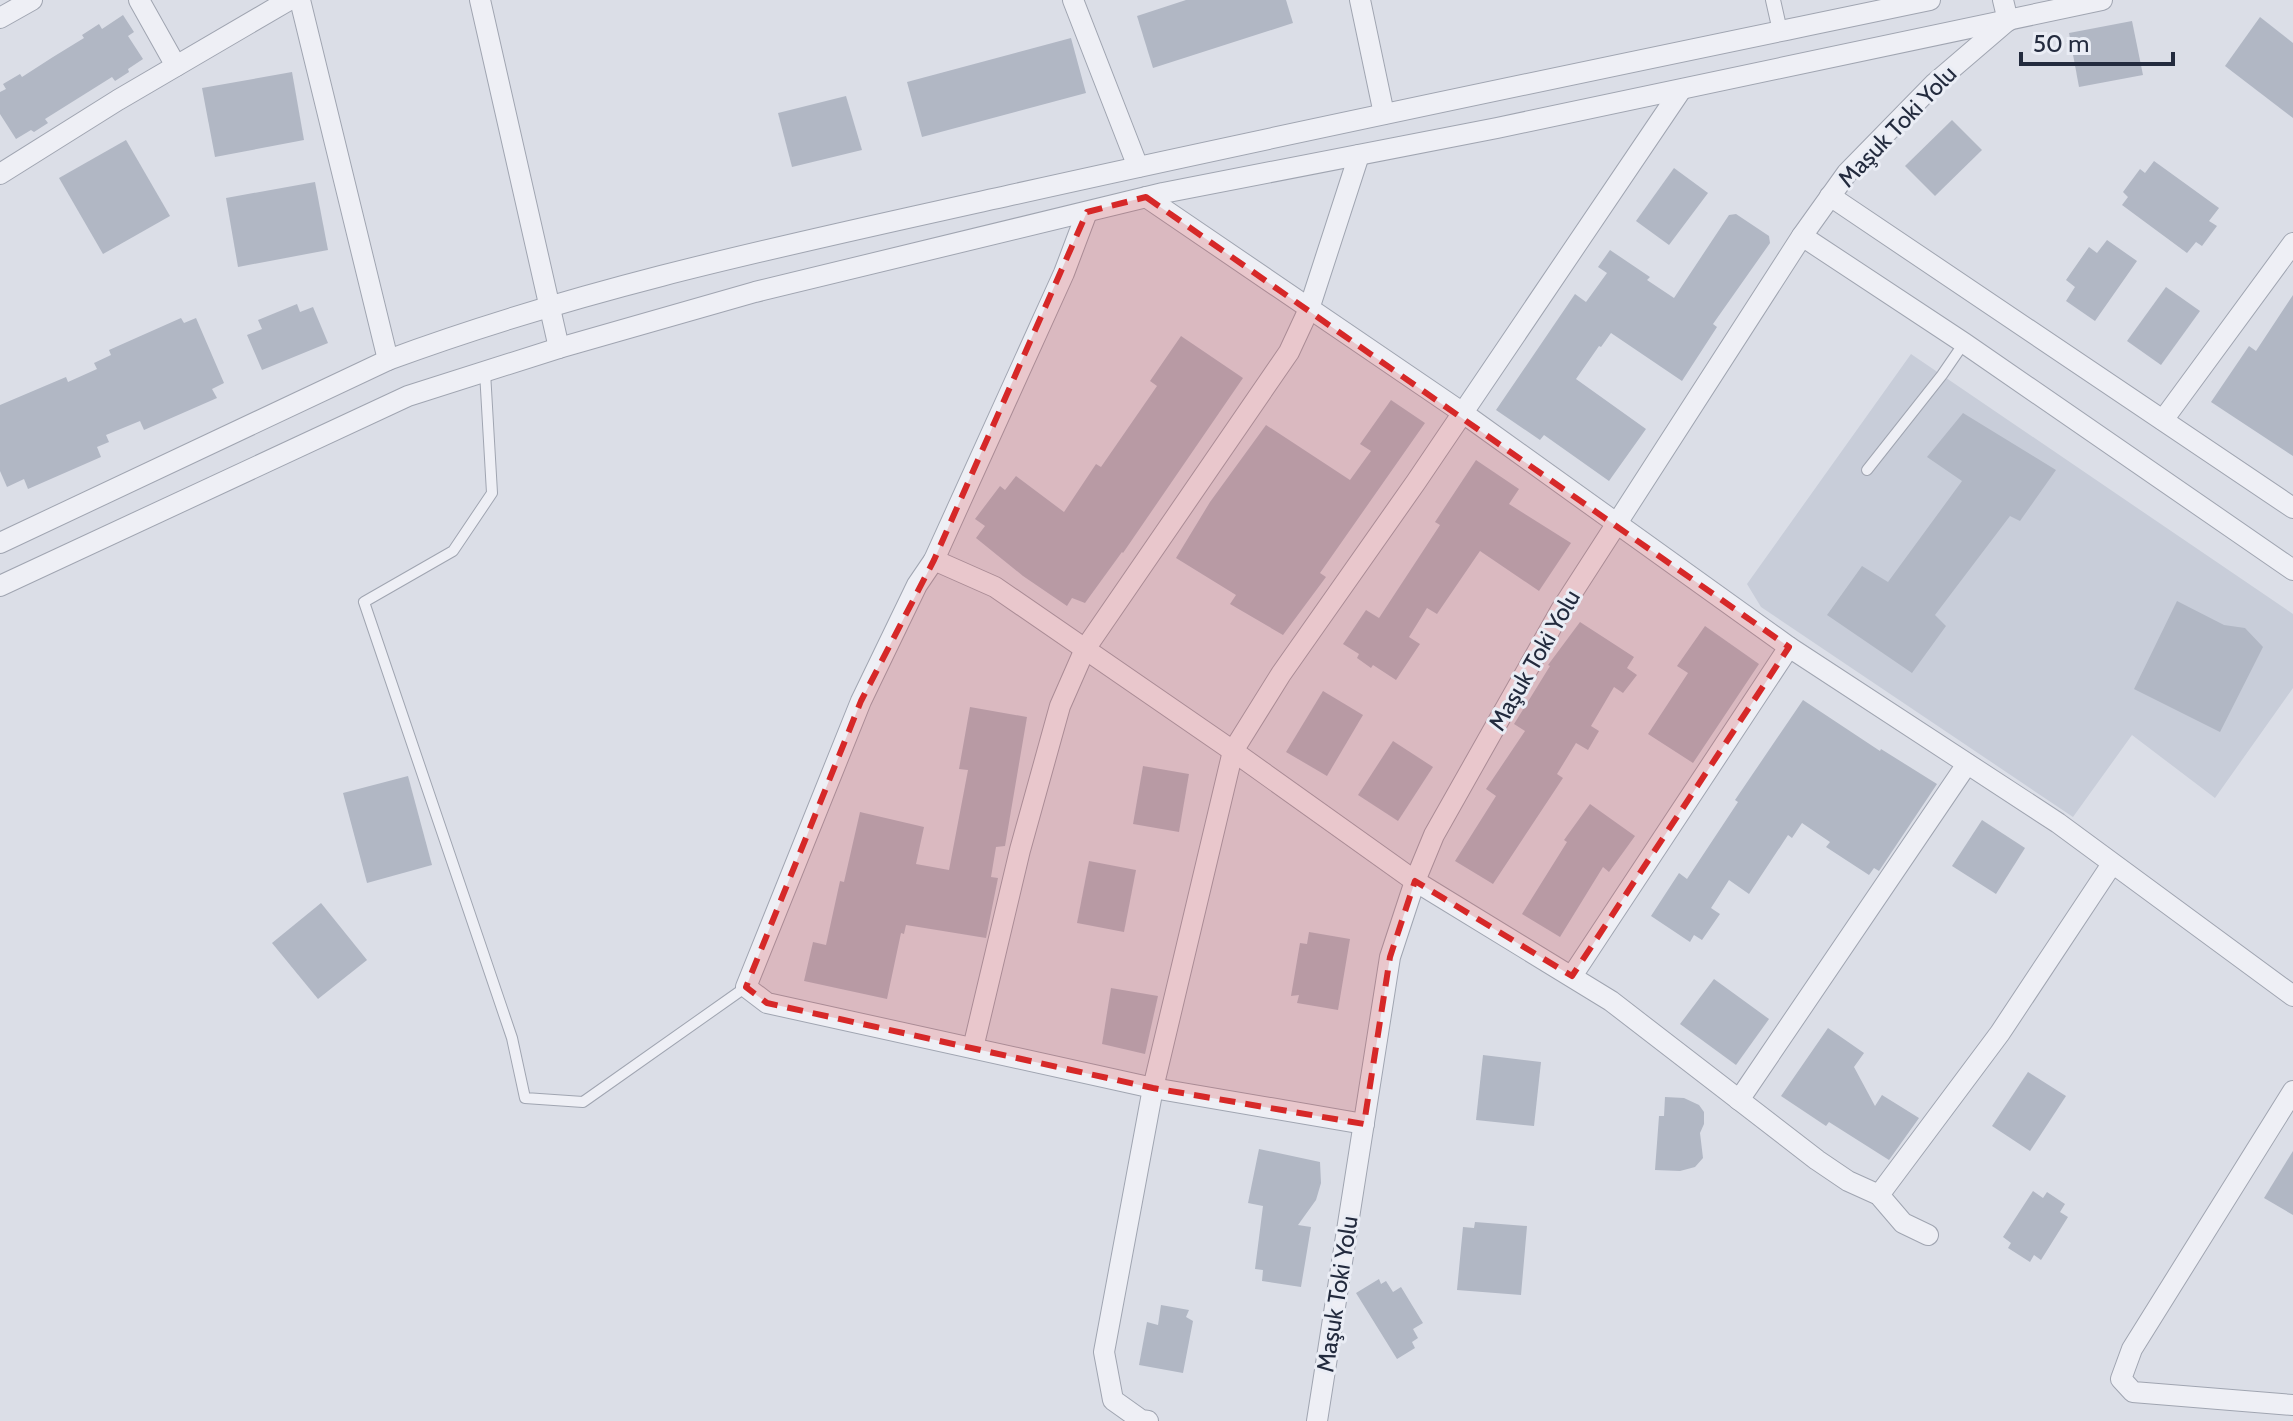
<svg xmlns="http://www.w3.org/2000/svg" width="2293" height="1421" font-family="Cabin,sans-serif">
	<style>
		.built { fill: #c8cdd9 }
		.building { fill: #b1b7c4 }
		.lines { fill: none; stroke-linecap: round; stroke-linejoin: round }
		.service-casing { stroke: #a0a5b1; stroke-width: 12 }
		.pedestrian-casing { stroke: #a0a5b1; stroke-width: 16 }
		.minor-casing { stroke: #a0a5b1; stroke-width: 22 }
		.service { stroke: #eeeff5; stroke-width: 10 }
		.pedestrian { stroke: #eeeff5; stroke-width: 14 }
		.minor { stroke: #eeeff5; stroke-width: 20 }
		.marked { fill: #d62828; fill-opacity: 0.2; stroke: #d62828; stroke-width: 6; stroke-dasharray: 16 10; stroke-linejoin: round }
		.labels { text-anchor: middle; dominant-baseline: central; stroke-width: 6; stroke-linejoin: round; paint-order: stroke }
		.street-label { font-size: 24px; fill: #232b3e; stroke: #eaedf5 }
	</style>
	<rect width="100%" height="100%" fill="#dbdee7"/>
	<path class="built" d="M1911,354L2293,614V688L2215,798L2132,735L2073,817L1761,607L1747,584Z"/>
	<g class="building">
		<path d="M1186,0H1286L1293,23L1153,68L1137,16Z"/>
		<path d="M123,15L134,32L128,36L143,59L128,69L129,72L115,81L112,77L45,119L48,123L34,132L31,130L16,139L0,114V92L6,89L3,84L20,74L22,77L53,57L84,38L82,35L99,24L102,29Z"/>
		<path d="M2260,17L2293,43V118L2225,66Z"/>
		<path d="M2132,21L2143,75L2079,87L2069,33Z"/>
		<path d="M1071,38L1086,93L922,137L907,82Z"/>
		<path d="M292,72L304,140L215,157L202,88Z"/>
		<path d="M846,96L862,150L792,167L778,113Z"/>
		<path d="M1952,120L1982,150L1935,196L1905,166Z"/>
		<path d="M126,140L170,216L103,254L59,178Z"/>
		<path d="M2154,161L2219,208L2209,221L2217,226L2202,246L2196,242L2187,253L2122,205L2128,197L2123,192L2140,169L2145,173Z"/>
		<path d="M1674,168L1708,193L1669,245L1636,221Z"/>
		<path d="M315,182L328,250L238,267L226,198Z"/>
		<path d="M1736,214L1769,236L1770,243L1713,324L1717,327L1682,381L1611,333L1601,347L1599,346L1576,379L1646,429L1609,481L1544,435L1540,440L1496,410L1575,294L1586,302L1607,273L1598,267L1610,250L1650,277L1647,280L1674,298L1729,215Z"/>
		<path d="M2107,240L2137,261L2095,321L2066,301L2075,287L2066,280L2089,247L2097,253Z"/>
		<path d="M2166,287L2200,311L2161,365L2127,341Z"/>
		<path d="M2293,295V456L2211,402L2249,346L2256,351Z"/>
		<path d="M297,304L300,312L313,307L328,343L262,370L247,335L262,329L258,320Z"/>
		<path d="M181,318L184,323L196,318L224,383L212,389L217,398L144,430L140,421L106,435L109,442L97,447L101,457L28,489L24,479L7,487L0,471V405L66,377L68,382L97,369L94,363L111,355L109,350Z"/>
		<path d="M1181,336L1243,378L1123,553L1122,552L1085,603L1072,598L1067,606L1023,576L976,538L985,526L975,519L1000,486L1005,490L1016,476L1064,512L1096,464L1101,467L1157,386L1150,381Z"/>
		<path d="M1391,400L1425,423L1320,573L1326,577L1283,635L1230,604L1236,595L1176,558L1210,502L1266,425L1350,480L1371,451L1360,444Z"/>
		<path d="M1963,413L2056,470L2020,521L2010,516L1935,615L1946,626L1912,673L1827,615L1862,566L1888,582L1962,481L1927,457Z"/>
		<path d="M1476,460L1519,489L1509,504L1571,543L1539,591L1480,551L1437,614L1427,608L1409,637L1420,644L1396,680L1373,665L1371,668L1357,658L1359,654L1343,644L1366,610L1379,618L1440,525L1435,522Z"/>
		<path d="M2177,601L2224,625L2245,628L2263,647L2220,732L2134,689Z"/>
		<path d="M1580,622L1634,657L1627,668L1637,675L1623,693L1614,687L1591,726L1599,731L1588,750L1576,743L1557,774L1563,778L1493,884L1455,861L1496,796L1486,789L1525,731L1514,724L1550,666L1548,665Z"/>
		<path d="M1705,626L1759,664L1693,763L1648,734L1688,673L1677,666Z"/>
		<path d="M1323,691L1363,715L1327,776L1286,752Z"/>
		<path d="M1803,700L1880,751L1881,749L1937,784L1879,871L1874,868L1869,875L1826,847L1830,842L1802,823L1792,838L1788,835L1749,894L1729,880L1711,908L1720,914L1702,940L1694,935L1690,942L1651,916L1679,873L1687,879L1738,802L1735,800Z"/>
		<path d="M970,707L1027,717L1005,846L996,847L991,877L998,878L986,938L906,925L904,934L901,933L887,999L804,981L813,942L826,945L840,881L844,882L860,812L924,827L916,864L949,870L968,770L959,769Z"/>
		<path d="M1393,741L1433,767L1398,821L1358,795Z"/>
		<path d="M1143,766L1189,774L1179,832L1133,824Z"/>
		<path d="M408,776L432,865L367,883L343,793Z"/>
		<path d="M1590,804L1635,836L1609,872L1603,867L1560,937L1522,914L1567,842L1564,840Z"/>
		<path d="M1982,820L2025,848L1996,894L1952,866Z"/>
		<path d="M1089,861L1136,870L1124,932L1077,923Z"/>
		<path d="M321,903L367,960L318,999L272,943Z"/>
		<path d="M1309,932L1350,939L1338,1010L1297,1003L1299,995L1291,996L1300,943L1307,944Z"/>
		<path d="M1714,979L1769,1019L1736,1065L1680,1024Z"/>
		<path d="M1111,988L1158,996L1145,1054L1102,1044Z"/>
		<path d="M1828,1028L1864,1053L1854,1067L1875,1106L1882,1095L1919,1118L1889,1160L1829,1122L1826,1126L1781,1096Z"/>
		<path d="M1483,1055L1541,1062L1534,1126L1476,1120Z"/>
		<path d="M2028,1072L2066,1096L2030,1151L1992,1126Z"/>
		<path d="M1665,1097L1684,1098L1699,1105L1704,1112V1124L1700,1133L1703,1158L1695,1167L1680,1171L1655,1170L1659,1116H1664Z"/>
		<path d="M1259,1149L1320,1162L1321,1183L1316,1200L1298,1225L1311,1227L1301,1287L1262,1281L1263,1270L1255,1269L1263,1206L1248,1203Z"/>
		<path d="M2293,1151V1215L2264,1198Z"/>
		<path d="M2033,1191L2043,1198L2047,1192L2065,1204L2060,1212L2068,1217L2041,1260L2034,1255L2030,1262L2008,1248L2011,1243L2003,1237Z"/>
		<path d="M1475,1222L1527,1226L1521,1295L1457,1290L1463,1227L1474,1228Z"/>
		<path d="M1379,1279L1381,1284L1386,1281L1393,1292L1401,1287L1423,1323L1413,1329L1418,1338L1412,1342L1415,1348L1397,1359L1356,1293Z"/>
		<path d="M1161,1305L1189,1310L1186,1317L1193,1321L1183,1373L1139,1365L1147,1322L1158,1325Z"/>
	</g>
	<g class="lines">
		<defs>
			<g id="service">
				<path d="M485,372L492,493L453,551L364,602L512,1038L525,1098L583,1102L746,987"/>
				<path d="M1867,470L1942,375L1964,343"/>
			</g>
			<path id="pedestrian" d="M1773,0L1780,31"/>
			<g id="minor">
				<path d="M139,0L176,66"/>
				<path d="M300,0L388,360"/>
				<path d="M480,0L559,348"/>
				<path d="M1073,0L1138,167"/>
				<path d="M1360,0L1384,114"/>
				<path d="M2003,0L2008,21"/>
				<path d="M0,18L32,0"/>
				<path d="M0,174L118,100L289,0"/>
				<path d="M1830,196L2293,508"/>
				<path d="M1146,197L1463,413L1789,647L2058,823L2293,996"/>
				<path d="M1087,212L1064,273L934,560L917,585L861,701L746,987L767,1003L1153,1088L1364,1124"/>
				<path d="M1802,236L1964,343L2293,570"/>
				<path d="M2163,420L2293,243"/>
				<path d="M0,543L388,360C590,285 801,242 1011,195C1316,127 1623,64 1930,0"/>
				<path d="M934,560L995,587L1233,751L1415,881L1611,1001L1817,1160L1848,1181L1879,1195L1903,1223L1928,1235"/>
				<path d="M0,586L408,396L559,348L755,292L1163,193L1497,128L2102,0"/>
				<path d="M1572,976L1789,647"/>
				<path d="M973,1048L1020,850L1060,706L1085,649L1289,352L1309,309L1359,155"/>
				<path d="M2293,1091L2132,1349L2121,1379L2133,1392L2293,1405"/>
				<path d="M1739,1100L1967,764"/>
				<path d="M1879,1195L2000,1033L2112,864"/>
				<path d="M1148,1421L1141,1420L1113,1400L1104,1352L1153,1088L1233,751L1281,674L1416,482L1681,90"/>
				<path d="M1317,1421L1390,957L1415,881L1434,835L1561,610L1802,236L1847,173L1935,83L2005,23"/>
			</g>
		</defs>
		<use href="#service" class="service-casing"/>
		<use href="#pedestrian" class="pedestrian-casing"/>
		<use href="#minor" class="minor-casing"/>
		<use href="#service" class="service"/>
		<use href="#pedestrian" class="pedestrian"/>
		<use href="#minor" class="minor"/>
	</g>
	<path class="marked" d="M1146,197L1789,647L1572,976L1415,881L1390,957L1364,1124L1153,1088L767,1003L746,987L861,701L934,560L1087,212Z"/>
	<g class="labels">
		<g class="street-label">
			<text transform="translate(1897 126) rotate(-46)">Maşuk Toki Yolu</text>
			<text transform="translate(1534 660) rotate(-60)">Maşuk Toki Yolu</text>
			<text transform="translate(1337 1294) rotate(-81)">Maşuk Toki Yolu</text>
		</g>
	</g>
	<path d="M2021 52v12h152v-12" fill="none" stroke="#232b3e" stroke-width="4"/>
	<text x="2033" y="52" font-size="24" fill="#232b3e" stroke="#eaedf5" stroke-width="6" paint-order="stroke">50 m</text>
</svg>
